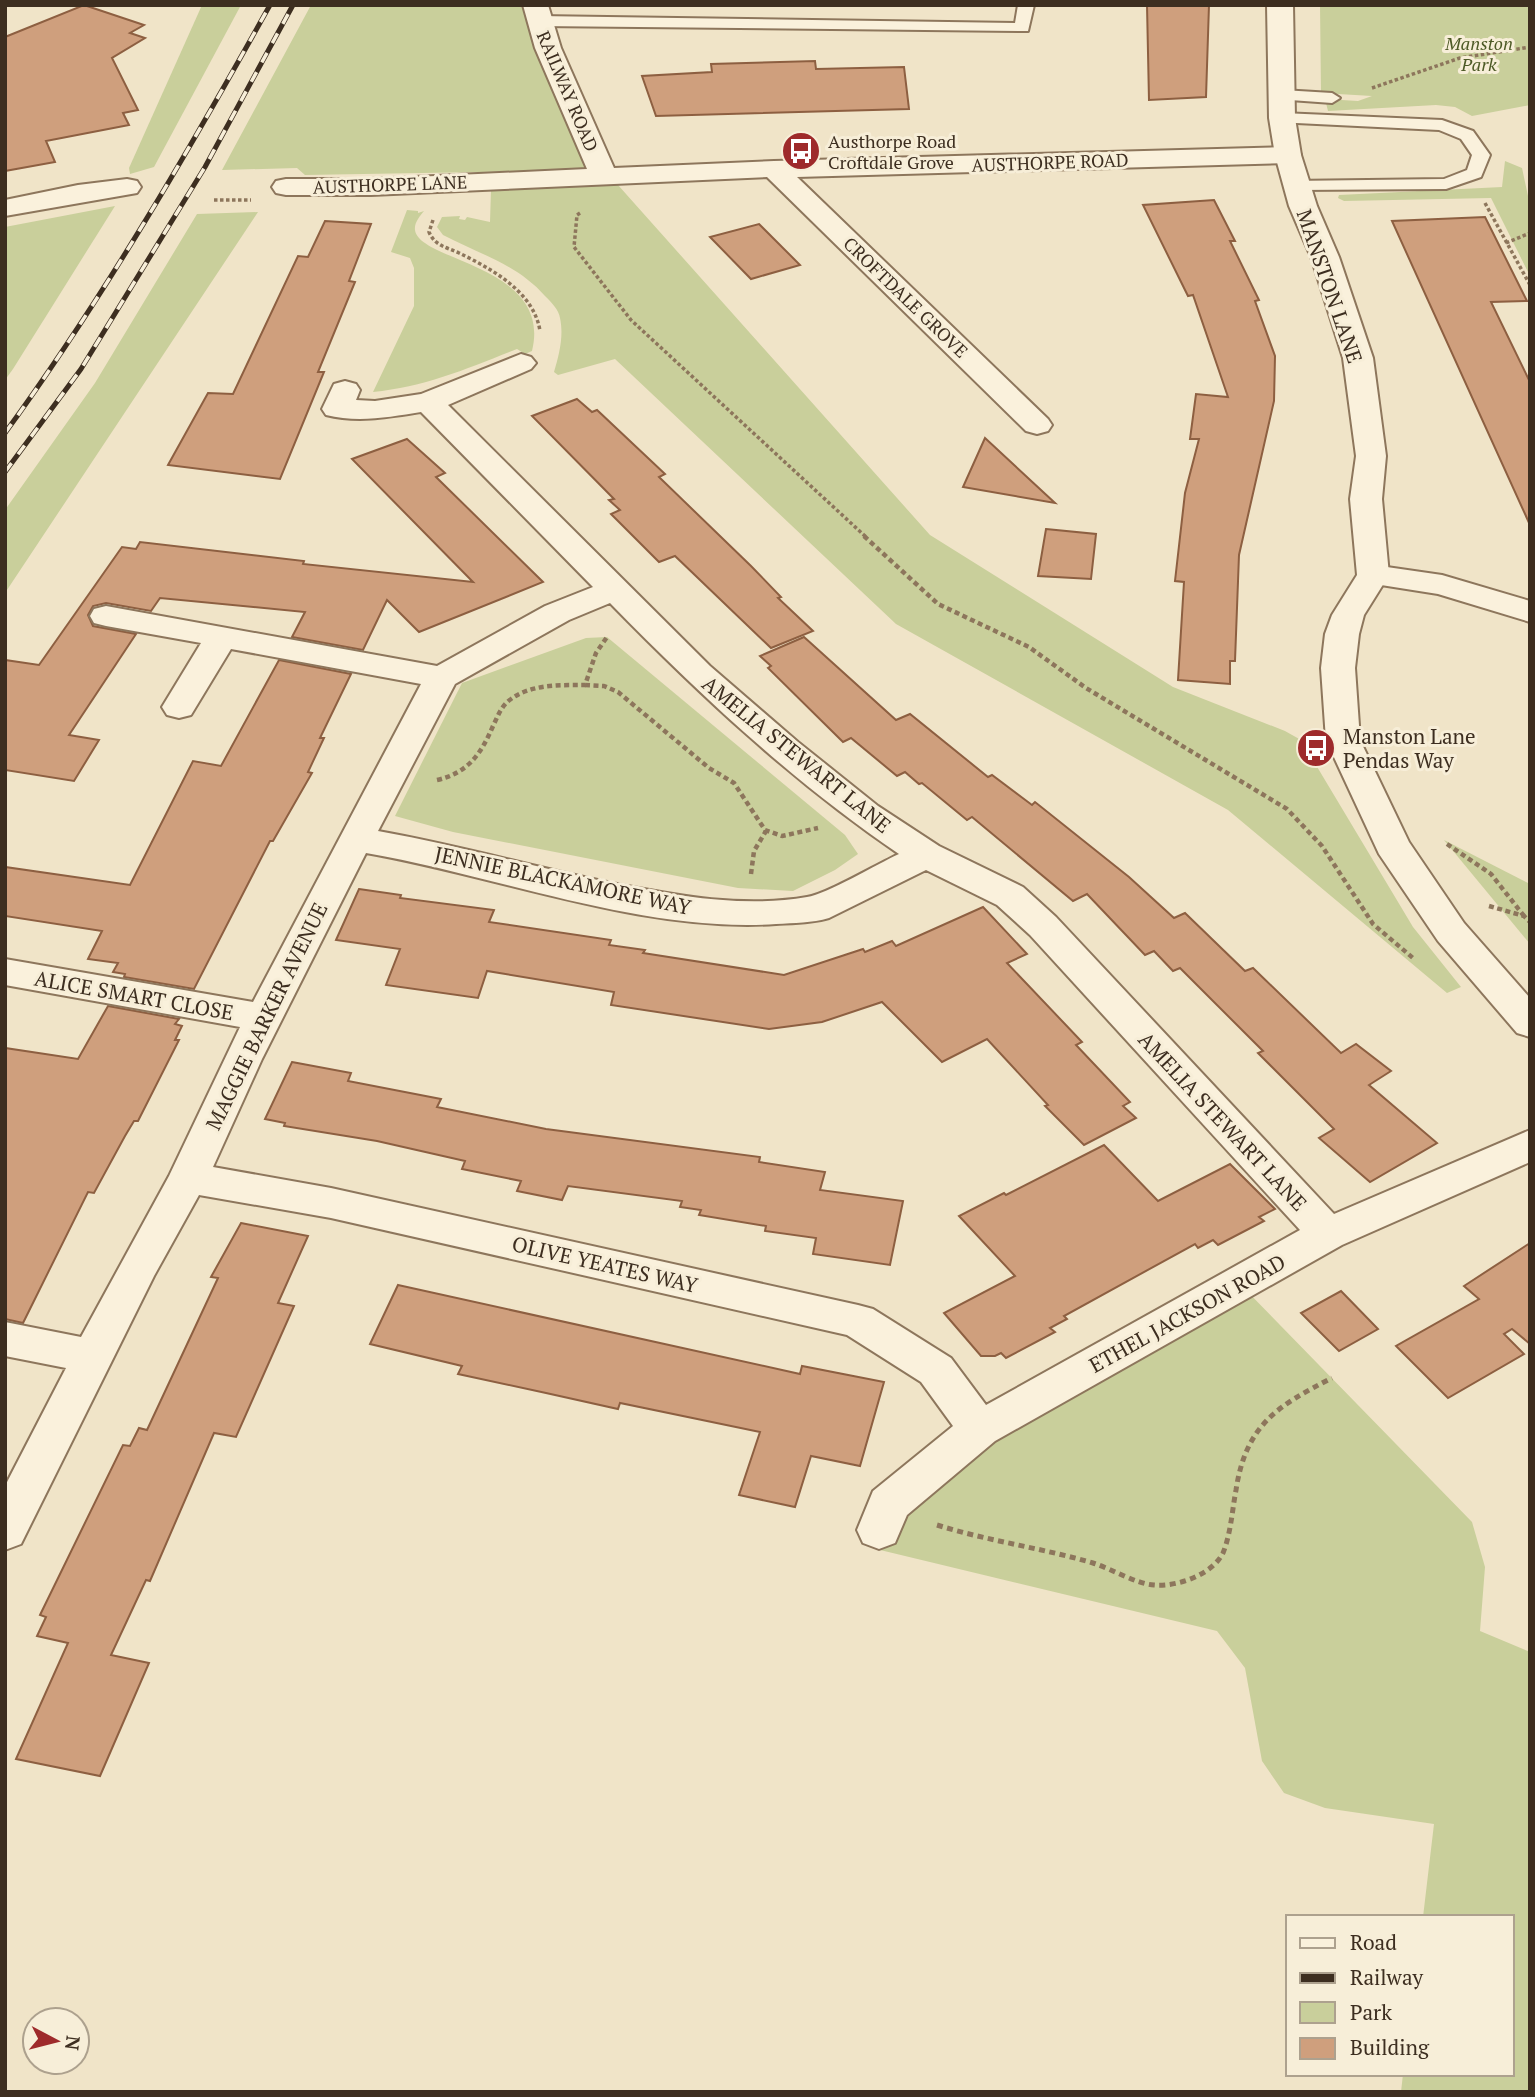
<svg xmlns="http://www.w3.org/2000/svg" width="1535" height="2097" font-family="'PT Serif',serif">
	<style>
		.green { fill: #c9cf9b }
		.building { fill: #cf9f7d; stroke: #8d5f41; stroke-width: 2 }
		.lines { fill: none; stroke-linecap: round; stroke-linejoin: round }
		.service-casing { stroke: #8d765c; stroke-width: 4 }
		.minor-casing { stroke: #8d765c; stroke-width: 4 }
		.tertiary-casing { stroke: #8d765c; stroke-width: 4 }
		.path-far2 { stroke: #8d765c; stroke-width: 3.5; stroke-dasharray: 3.5 2.5; stroke-linecap: butt }
		.path-far1 { stroke: #8d765c; stroke-width: 4.5; stroke-dasharray: 5 3.5; stroke-linecap: butt }
		.path { stroke: #8d765c; stroke-width: 5; stroke-dasharray: 6 4.5; stroke-linecap: butt }
		.service { fill: #faf1dc; fill-rule: evenodd }
		.minor { fill: #faf1dc; fill-rule: evenodd }
		.tertiary { fill: #faf1dc; fill-rule: evenodd }
		.rail-casing { stroke: #3d2e20; stroke-width: 5 }
		.rail { stroke: #f7eed8; stroke-width: 3.5; stroke-dasharray: 11; stroke-linecap: butt }
		.labels { text-anchor: middle; dominant-baseline: central; stroke-width: 6; stroke-linejoin: round; paint-order: stroke }
		.far-park-label { font-size: 18px; font-style: italic; fill: #4d5a26; stroke: #f7eed8 }
		.far-street-label { font-size: 18px; fill: #3d2e20; stroke: #f7eed8 }
		.far-poi-label { font-size: 18px; fill: #3d2e20; stroke: #f7eed8; text-anchor: start }
		.street-label { font-size: 21px; fill: #3d2e20; stroke: #f7eed8 }
		.poi-label { font-size: 21px; fill: #3d2e20; stroke: #f7eed8; text-anchor: start }
	</style>
	<rect width="100%" height="100%" fill="#f0e4c8"/>
	<g class="green">
		<path d="M202,5H241L154,167L130,174L129,168Z"/>
		<path d="M311,5H522L550,79L596,170L305,175L297,168L222,170Z"/>
		<path d="M1320,5H1530V105L1472,116L1455,107L1436,105L1328,111L1325,99L1358,101L1372,96L1321,93Z"/>
		<path d="M1505,161L1522,168L1528,196L1530,276L1491,198L1344,201L1338,198L1339,195L1502,187Z"/>
		<path d="M618,185L930,535L1173,687L1285,731L1301,740L1413,927L1461,987L1447,993L1228,810L896,624L615,359L558,375L554,372C559,355 564,336 560,318C559,310 551,302 545,296C517,264 479,254 443,235L437,227L442,217L460,216L459,219L465,220L467,217L490,222L491,190Z"/>
		<path d="M115,206L13,369L5,380V227Z"/>
		<path d="M407,210L418,211V213L424,211C420,216 414,223 415,230C419,262 553,265 532,351L525,354L517,349C469,368 425,387 373,392L414,306V268L410,258L391,252Z"/>
		<path d="M258,212L5,593V510L95,383L197,214Z"/>
		<path d="M607,637L845,835L858,854L835,870L793,891L738,888L453,832L395,816L462,683L586,638Z"/>
		<path d="M1444,840L1530,884V944Z"/>
		<path d="M1239,1283L1472,1522L1485,1567L1480,1631L1530,1652V2092H1401L1403,2074H1512V1917H1423L1434,1824L1325,1808L1284,1793L1262,1761L1245,1668L1217,1631L876,1549L889,1504Z"/>
	</g>
	<g class="building">
		<path d="M84,5L144,25L130,33L145,38L112,58L138,110L123,113L129,125L46,141L55,162L5,171V37Z"/>
		<path d="M1147,5H1209L1206,97L1149,100Z"/>
		<path d="M815,61L816,69L904,67L909,109L656,116L642,76L712,72L711,64Z"/>
		<path d="M1214,200L1235,241H1230L1259,300L1255,301L1275,356L1274,401L1239,555L1235,661H1230V684L1178,680L1184,582L1175,581L1185,493L1199,439H1190L1196,394L1228,397L1193,295L1188,296L1143,205Z"/>
		<path d="M1485,217L1527,301L1491,302L1530,382V525L1392,221Z"/>
		<path d="M325,221L371,224L349,281L355,282L318,372H324L280,479L168,465L208,393L233,394L298,256L308,257Z"/>
		<path d="M759,224L800,265L751,279L710,237Z"/>
		<path d="M577,399L592,412L597,410L665,474L659,477L751,566L781,597L778,598L813,631L771,648L675,556L659,562L611,514L620,510L609,500L614,499L532,416Z"/>
		<path d="M985,438L1055,503L963,487Z"/>
		<path d="M407,439L445,473L436,477L543,582L419,632L387,600L363,650L292,637L305,612L160,598L151,611L106,603L93,606L88,615L93,626L136,634L69,735L99,740L74,781L5,770V660L39,665L122,547L136,549L140,542L304,561L303,564L473,582L352,459Z"/>
		<path d="M1046,529L1096,534L1091,579L1038,576Z"/>
		<path d="M804,637L896,720L910,714L988,777L992,775L1032,805L1035,802L1129,877L1174,918L1185,913L1245,971L1253,968L1341,1053L1356,1044L1391,1071L1369,1085L1437,1143L1370,1182L1319,1138L1334,1129L1258,1053L1263,1051L1180,968L1173,971L1154,951L1145,955L1087,894L1073,901L972,817L967,820L922,783L919,784L905,772L897,776L851,738L843,742L768,668L771,666L760,656Z"/>
		<path d="M279,660L351,674L320,738H324L308,772L312,773L273,841H270L194,989L124,977L125,974L113,972L118,963L88,959L102,931L5,916V867L130,885L193,761L221,766Z"/>
		<path d="M359,889L401,895L400,898L494,910L489,922L611,940L609,945L645,950L643,953L784,975L863,949L865,952L892,941L896,946L983,907L1027,954L1007,963L1082,1042L1076,1045L1130,1102L1123,1106L1136,1118L1084,1145L1045,1106L1048,1105L987,1039L942,1062L882,1002L822,1022L769,1029L611,1005L614,992L487,971L478,998L386,985L400,949L336,940Z"/>
		<path d="M108,1006L179,1019L175,1024L182,1026L175,1040H179L138,1121H134L125,1136L94,1193L88,1192L23,1323L5,1319V1048L78,1059Z"/>
		<path d="M292,1062L351,1073L348,1081L441,1099L437,1107L546,1129L760,1157L759,1162L825,1172L820,1190L903,1201L890,1265L813,1254L816,1238L765,1231L766,1226L699,1215L701,1210L680,1207L682,1201L568,1186L562,1200L517,1191L521,1181L462,1169L465,1161L377,1141L284,1126L285,1123L265,1119Z"/>
		<path d="M1104,1145L1158,1201L1230,1164L1275,1209L1259,1217L1264,1221L1218,1245L1213,1240L1198,1248L1195,1244L1064,1316L1067,1319L1050,1328L1055,1332L1006,1358L1001,1353L995,1356H981L944,1313L1015,1276L959,1216L1004,1193L1006,1195Z"/>
		<path d="M241,1223L308,1236L278,1303L294,1306L236,1437L214,1433L150,1581L146,1580L111,1655L149,1663L100,1776L16,1759L68,1643L37,1636L46,1617L40,1615L123,1445L130,1446L139,1428L147,1430L218,1278L211,1277Z"/>
		<path d="M1530,1243V1344L1512,1329L1504,1334L1524,1354L1448,1398L1396,1346L1479,1299L1464,1286Z"/>
		<path d="M398,1285L800,1374L802,1366L884,1382L860,1466L811,1456L795,1507L739,1495L760,1432L620,1403L618,1409L546,1393L458,1374L462,1366L370,1344Z"/>
		<path d="M1341,1291L1378,1329L1339,1351L1301,1313Z"/>
	</g>
	<g class="lines">
		<defs>
			<g id="service">
				<path d="M1018,5H1034L1028,31L538,26L530,21L538,16L1015,23Z"/>
				<path d="M1282,90L1332,93L1340,98L1332,103L1276,99L1274,95Z"/>
				<path d="M1282,113L1442,120L1473,131L1490,155L1481,177L1446,189L1297,190L1291,189L1288,185L1291,181L1444,179L1467,170L1472,155L1461,139L1439,130L1276,122L1274,118L1276,114Z"/>
			</g>
			<g id="minor">
				<path d="M523,5H548L561,48L614,168L774,161L1288,147L1298,149L1301,155L1298,161L1288,163L797,177L1048,419L1052,425L1048,431L1037,434L1026,431L767,177L371,195H286L276,193L272,187L276,181L286,179H371L587,169L535,48Z"/>
				<path d="M127,179L137,181L141,187L137,193L5,216V200L78,185Z"/>
				<path d="M521,354L531,357L536,363L531,369L448,405L710,666L798,742L878,806L939,846L1023,887L1056,917L1334,1214L1530,1130V1162L1342,1245L995,1441L907,1515L895,1543L879,1549L863,1543L857,1530L873,1491L953,1426L921,1382L847,1335L331,1218L199,1195L154,1276L21,1544L5,1550V1486L66,1368L5,1356V1322L81,1337L169,1176L240,1027L5,985V959L253,1002L421,684L231,649L191,715L179,718L167,715L162,707L201,643L106,626L94,623L90,616L94,609L106,606L437,666L545,606L593,587L421,412C390,417 358,423 326,415L322,409L334,384L345,381L356,384L360,390L356,400L375,401L421,394ZM610,603C699,694 793,782 899,854C877,864 827,894 807,897C744,908 679,896 617,884C537,868 458,845 378,831L455,684L569,620ZM366,853C499,876 641,933 776,924C794,923 812,923 829,918L926,870L997,905L1030,935L1300,1230L986,1405L951,1358L873,1309L858,1305L331,1188L213,1167L262,1059Z"/>
				<path d="M1373,565L1442,575L1530,601V622L1438,594L1362,582L1357,575L1362,568Z"/>
			</g>
			<path id="tertiary" d="M1267,5H1293L1295,118L1301,155L1317,206L1339,257L1373,358L1386,456L1382,499L1389,575L1364,615L1359,634L1355,668L1360,740L1409,842L1464,923L1530,998V1037L1517,1033L1438,941L1379,854L1326,740L1321,668L1325,634L1332,615L1357,575L1350,499L1356,456L1343,358L1311,257L1289,206L1275,155L1269,118Z"/>
		</defs>
		<use href="#service" class="service-casing"/>
		<use href="#minor" class="minor-casing"/>
		<use href="#tertiary" class="tertiary-casing"/>
		<g class="path-far2">
			<path d="M1372,88L1460,58L1530,47"/>
			<path d="M214,200H251"/>
			<path d="M1485,203L1530,285"/>
			<path d="M580,213L577,215L574,247L631,320L866,537"/>
			<path d="M433,220L429,232C435,246 446,247 459,253C492,269 534,292 540,331"/>
			<path d="M1506,243L1530,233"/>
		</g>
		<g class="path-far1">
			<path d="M864,536L938,604L1029,647L1086,688L1287,809L1322,846L1373,924L1413,958"/>
			<path d="M585,685L604,686L618,692L709,768L734,783L765,830L782,836L818,828"/>
			<path d="M437,780C468,773 481,754 493,726C498,716 501,706 511,699C531,684 561,685 585,685L596,653L607,637"/>
			<path d="M1447,844L1491,874L1524,916"/>
			<path d="M751,874L754,851L766,831"/>
			<path d="M1489,906L1524,916L1530,922"/>
		</g>
		<path class="path" d="M937,1525C988,1541 1042,1548 1093,1563C1112,1569 1136,1584 1154,1585C1177,1587 1212,1575 1223,1553C1231,1533 1232,1511 1236,1490C1246,1425 1277,1406 1332,1378"/>
		<use href="#service" class="service"/>
		<use href="#minor" class="minor"/>
		<use href="#tertiary" class="tertiary"/>
		<defs>
			<g id="rail">
				<path d="M5,433C104,297 188,152 270,5"/>
				<path d="M5,472L81,369L205,167L293,5"/>
			</g>
		</defs>
		<use href="#rail" class="rail-casing"/>
		<use href="#rail" class="rail"/>
	</g>
	<defs>
		<symbol id="bus-disc" viewBox="-11 -11 22 22"><circle r="9.5" fill="#9e2a2b" stroke="#f7eed8"/><path d="M-5-6H5V4H4V6H2V4H-2V6H-4V4H-5ZM-3.5-4V0h7V-4ZM-3.5 1.2v1.5H-2V1.2ZM2 1.2v1.5H3.5V1.2Z" fill="#fff"/></symbol>
	</defs>
	<g fill-rule="evenodd">
		<use href="#bus-disc" x="779" y="129" width="44" height="44"/>
		<use href="#bus-disc" x="1294" y="726" width="44" height="44"/>
	</g>
	<g class="labels">
		<g class="far-park-label">
			<text x="1479" y="43">Manston<tspan x="1479" dy="21">Park</tspan></text>
		</g>
		<g class="far-street-label">
			<text transform="translate(568 91) rotate(67)">RAILWAY ROAD</text>
			<text transform="translate(1050 162) rotate(-2)">AUSTHORPE ROAD</text>
			<text transform="translate(390 184) rotate(-2)">AUSTHORPE LANE</text>
			<text transform="translate(906 297) rotate(44)">CROFTDALE GROVE</text>
		</g>
		<g class="far-poi-label">
			<text x="828" y="141">Austhorpe Road<tspan x="828" dy="21">Croftdale Grove</tspan></text>
		</g>
		<g class="street-label">
			<text transform="translate(1330 286) rotate(71)">MANSTON LANE</text>
			<text transform="translate(797 754) rotate(39)">AMELIA STEWART LANE</text>
			<text transform="translate(563 880) rotate(12)">JENNIE BLACKAMORE WAY</text>
			<text transform="translate(134 995) rotate(10)">ALICE SMART CLOSE</text>
			<text transform="translate(266 1016) rotate(-64)">MAGGIE BARKER AVENUE</text>
			<text transform="translate(1223 1121) rotate(47)">AMELIA STEWART LANE</text>
			<text transform="translate(605 1264) rotate(13)">OLIVE YEATES WAY</text>
			<text transform="translate(1187 1313) rotate(-29)">ETHEL JACKSON ROAD</text>
		</g>
		<g class="poi-label">
			<text x="1343" y="736">Manston Lane<tspan x="1343" dy="24">Pendas Way</tspan></text>
		</g>
	</g>
	<rect width="1535" height="2097" fill="none" stroke="#3d2e20" stroke-width="14"/>
	<rect x="1286" y="1915" width="228" height="161" fill="#f7eed8" stroke="#ada18e" stroke-width="2"/>
	<rect x="1300" y="1938" width="35" height="10" fill="#faf1dc" stroke="#ada18e" stroke-width="2"/>
	<text x="1350" y="1950" font-size="21" fill="#3d2e20">Road</text>
	<rect x="1300" y="1973" width="35" height="10" fill="#3d2e20" stroke="#ada18e" stroke-width="2"/>
	<text x="1350" y="1985" font-size="21" fill="#3d2e20">Railway</text>
	<rect x="1300" y="2002" width="35" height="21" fill="#c9cf9b" stroke="#ada18e" stroke-width="2"/>
	<text x="1350" y="2020" font-size="21" fill="#3d2e20">Park</text>
	<rect x="1300" y="2038" width="35" height="21" fill="#cf9f7d" stroke="#ada18e" stroke-width="2"/>
	<text x="1350" y="2055" font-size="21" fill="#3d2e20">Building</text>
	<g transform="translate(56 2041) rotate(97)"><circle r="33" fill="#f7eed8" stroke="#ada18e" stroke-width="2"/>
	<path d="M0-5L12 26L0 18L-12 26Z" fill="#9e2a2b"/>
	<text y="-10" font-size="19" font-weight="bold" text-anchor="middle" fill="#3d2e20">N</text>
	</g>
</svg>
